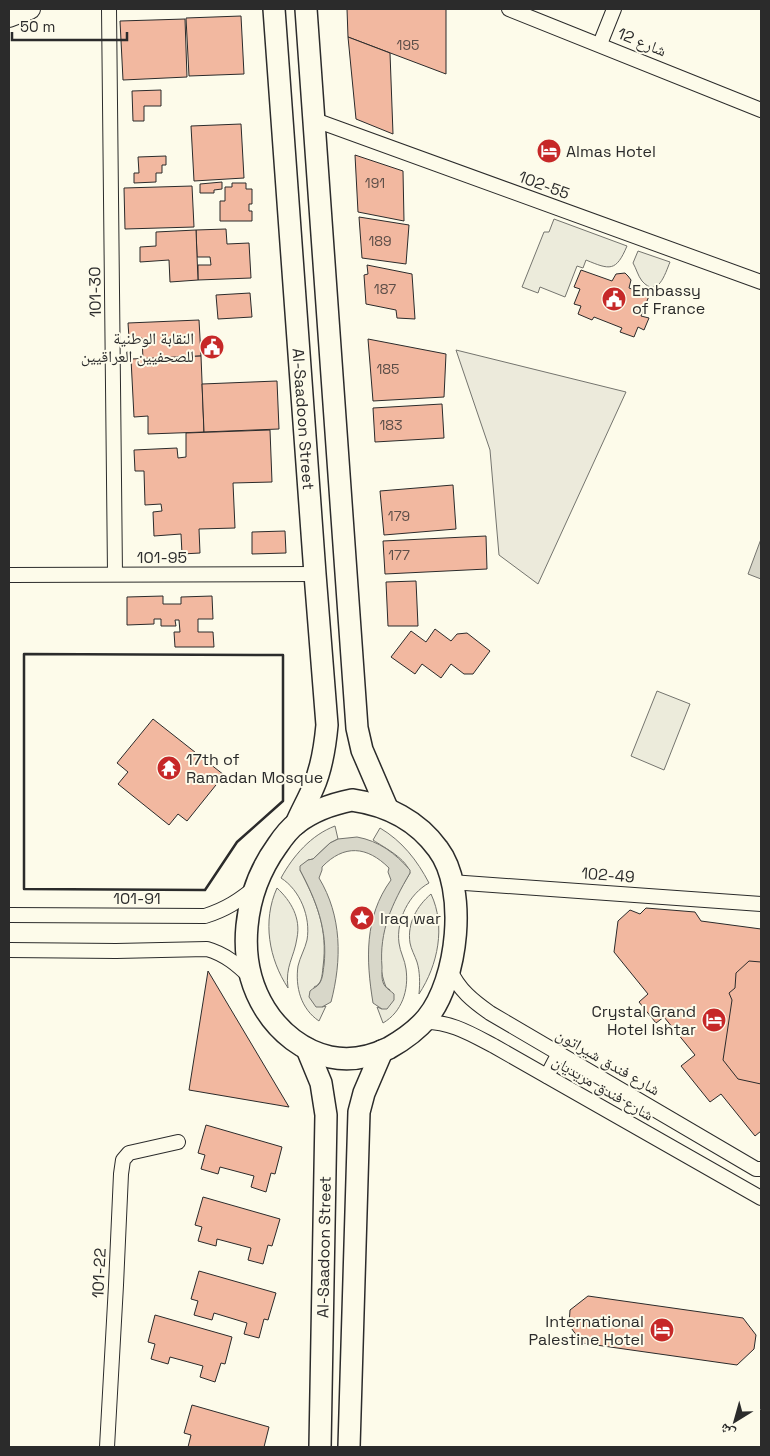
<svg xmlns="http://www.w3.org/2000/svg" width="770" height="1456" font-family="'Space Grotesk','Noto Naskh Arabic',sans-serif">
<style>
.green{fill:#ecebdb;stroke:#74746e}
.parking{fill:#eceadb;stroke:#74746e}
.water{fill:#d8d7c9;stroke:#74746e}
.building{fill:#f2b8a0;stroke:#2b2b2b}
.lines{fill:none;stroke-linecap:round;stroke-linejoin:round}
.street-casing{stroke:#2b2b2b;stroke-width:16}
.secondary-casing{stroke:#2b2b2b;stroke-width:22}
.primary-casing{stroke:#2b2b2b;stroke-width:24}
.street{stroke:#fdfbea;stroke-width:14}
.secondary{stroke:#fdfbea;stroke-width:20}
.primary{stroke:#fdfbea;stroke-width:21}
.wall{stroke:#2b2b2b;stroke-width:2.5}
.labels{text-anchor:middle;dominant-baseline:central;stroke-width:4;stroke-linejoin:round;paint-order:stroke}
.number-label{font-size:14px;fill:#5d4e48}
.street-label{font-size:16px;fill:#2b2b2b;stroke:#fdfbea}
.poi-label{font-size:16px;fill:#2b2b2b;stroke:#fdfbea;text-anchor:start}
</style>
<rect width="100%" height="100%" fill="#fdfbea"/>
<g class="green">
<path d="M554,219L627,246C616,272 610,270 586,260L583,268L577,266L565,297L540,287L538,293L522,287L544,232H549Z"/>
<path d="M638,251L670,262C665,274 658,299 642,281C638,276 636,268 633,263Z"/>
<path d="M657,691L690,704L664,770L631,756Z"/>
<path d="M335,826L338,839L330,843L313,859L308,860L300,870C317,903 328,929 323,967C322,976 322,984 314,987L322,1007L326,1006L319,1021C301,1009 295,987 298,966C300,957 305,949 307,940C311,917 300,890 281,878C293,856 311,835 335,826Z"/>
<path d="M380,828C402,841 417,860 429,883C409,894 396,920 399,943C400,952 405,960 406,969C409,990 402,1012 383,1023L377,1007L382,1009L390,990L386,987C375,961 382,925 394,900C399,891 405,882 410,873C407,859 385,848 373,840Z"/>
<path d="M277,888C291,901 301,918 297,938C294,958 285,966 288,988C269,959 262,921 277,888Z"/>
<path d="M431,894C446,926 438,965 419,994C420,983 420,972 417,962C415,956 411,949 410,943C407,923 417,906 431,894Z"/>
</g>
<path class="parking" d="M456,350L626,392L538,584L499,555L490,450Z"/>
<g class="water">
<path d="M761,539V579L748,574Z"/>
<path d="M357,837C379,841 395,853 410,870V873C392,904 379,931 382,967C382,973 381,981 385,986C387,989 391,991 394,994V1000L387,1009H382L373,1003C366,960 364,917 391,880L388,872L389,868C367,846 344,844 322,867V870L319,878C342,916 342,960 331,1002L322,1007H316L309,997L310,991C313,988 317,987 319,984C323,979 323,971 324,965C328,930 316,900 300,870V866L308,860L313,859L330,843L338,839Z"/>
</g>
<g class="building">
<path d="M347,9H446V74L348,37Z"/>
<path d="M241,16L244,74L189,76L186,18Z"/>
<path d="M185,19L187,77L123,80L120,21Z"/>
<path d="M348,37L390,53L393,134L356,119Z"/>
<path d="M161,90V106H144V121H133L132,91Z"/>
<path d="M241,124L244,178L194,181L191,126Z"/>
<path d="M355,155L403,171L404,221L358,212Z"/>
<path d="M166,156V165H162V173H156V182L134,183V173H139L138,157Z"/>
<path d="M222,182V189L214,190V193H200V184Z"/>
<path d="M232,183H246V189H252V204H249V211H252V221H220V201H225V187H232Z"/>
<path d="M192,186L194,227L125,229L124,188Z"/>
<path d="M359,217L409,225L406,264L362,258Z"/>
<path d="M226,229L227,244L249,243L251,278L198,280V265H211L210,257H197L196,230Z"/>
<path d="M196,230L198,280L170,282L169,260L140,262V247L156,246V232Z"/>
<path d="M367,265L412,274L415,319L397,318L396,310L366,304L364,275L368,274Z"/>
<path d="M581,270L612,281L616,274L625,273L628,276L631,280L629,288L649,296L641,316L649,318L644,330L638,327L634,337L620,332L622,328L594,317L592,320L578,314L581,306L574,304L580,289L574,287Z"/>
<path d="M250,293L252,317L218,319L216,295Z"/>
<path d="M199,320L201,356L143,359L142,338H129L128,323Z"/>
<path d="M368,339L446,354L444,397L373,401Z"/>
<path d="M201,356L204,432L148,434V416L134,417L131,359Z"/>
<path d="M277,381L279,429L204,432L202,384Z"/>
<path d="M442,404L444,438L375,442L373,408Z"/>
<path d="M270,430L272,482L233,483L235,528L199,529L200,553L182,554L181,534L154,536L153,512L162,511L161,504L145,505L144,471H135L134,450L177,448L178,458L186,457V433Z"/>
<path d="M453,485L456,529L384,535L380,491Z"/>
<path d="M285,531L286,553L252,554V532Z"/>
<path d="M486,536L487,569L385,574L383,541Z"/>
<path d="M416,581L418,626H388L386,582Z"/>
<path d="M163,596V604H181V597L212,596L213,619H198V632H213L214,647H175L174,632H180L179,620H175L176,626H161V619H154V624L127,625V597Z"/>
<path d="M435,629L451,641L457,634L467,633L490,651L473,674H464L451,664L441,678L422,664L415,674L391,657L411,631L426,642Z"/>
<path d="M153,719L224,775L187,821L178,814L169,825L118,784L128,772L117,763Z"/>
<path d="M646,908L695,912L701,921L761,929V1131L755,1136L721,1094L710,1102L681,1066L695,1055L664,1017L656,1023L639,1002L648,994L614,952L618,921L630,910L640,914Z"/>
<path d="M749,961L761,962V1084L738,1079L723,1060L732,1000L729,993L735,988L736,973Z"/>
<path d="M208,971L289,1107L189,1090Z"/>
<path d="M206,1125L282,1147L275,1174L271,1173L266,1192L251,1187L254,1176L220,1167L218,1174L201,1169L205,1155L198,1153Z"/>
<path d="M203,1197L280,1219L272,1246L268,1245L263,1264L248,1260L251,1248L217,1239L216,1246L198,1241L202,1227L195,1225Z"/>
<path d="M199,1271L276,1293L268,1320L264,1319L259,1338L244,1334L247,1323L214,1313L212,1320L194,1315L198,1301L191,1299Z"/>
<path d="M588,1296L743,1318L756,1335L754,1349L737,1365L582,1343L569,1325L570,1310Z"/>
<path d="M155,1315L232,1337L225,1364L221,1363L215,1382L200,1377L203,1366L170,1357L168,1364L151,1359L155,1344L148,1342Z"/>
<path d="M192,1405L269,1427L264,1447H188L191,1435L184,1433Z"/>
</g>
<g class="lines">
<defs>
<g id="street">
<path d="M109,9L115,574"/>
<path d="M509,9L761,110"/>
<path d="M600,44L614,9"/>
<path d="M315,120L761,282"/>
<path d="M9,575L315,574"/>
<path d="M451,882L761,904"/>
<path d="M9,915L205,916C227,909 238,901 256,887"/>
<path d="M9,950L116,951L207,949C225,954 238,965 251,978"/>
<path d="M450,970C459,990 473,1001 490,1013L756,1169H761"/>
<path d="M423,1022C450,1021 471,1034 494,1046L761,1198"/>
<path d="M547,1076L559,1053"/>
<path d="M107,1447L116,1285L121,1174L123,1160L129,1153L178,1142"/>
</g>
<path id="secondary" d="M9,17L30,9"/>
<g id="primary">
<path id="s1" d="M274,9L315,574L327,725C325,747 322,768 313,788C308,800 301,812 296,824"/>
<path d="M306,9L357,728L362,750L387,808"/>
<path d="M352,800C387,805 418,821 438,849C468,889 458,980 427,1018C417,1030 403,1040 389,1048C371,1057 350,1061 330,1057C303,1051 280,1033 265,1009C234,959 244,892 277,846C283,837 289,829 297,823C314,810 332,804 352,800Z"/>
<path d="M307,1049L321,1083L326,1115L320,1447"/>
<path d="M349,1447L359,1112L364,1093L382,1051"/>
</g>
</defs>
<use href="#street" class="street-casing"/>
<use href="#secondary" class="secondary-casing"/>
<use href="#primary" class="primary-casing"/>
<use href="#street" class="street"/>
<use href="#secondary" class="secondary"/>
<use href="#primary" class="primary"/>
<path class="wall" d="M24,654L283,655V801L237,842L205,890L24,889Z"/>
</g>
<defs>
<symbol id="hotel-disc" viewBox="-11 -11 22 22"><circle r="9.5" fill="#c62828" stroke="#fdfbea"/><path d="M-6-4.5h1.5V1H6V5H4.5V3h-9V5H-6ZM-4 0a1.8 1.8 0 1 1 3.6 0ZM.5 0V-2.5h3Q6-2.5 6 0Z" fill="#fff"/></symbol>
<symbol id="civic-disc" viewBox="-11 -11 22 22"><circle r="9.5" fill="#c62828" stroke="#fdfbea"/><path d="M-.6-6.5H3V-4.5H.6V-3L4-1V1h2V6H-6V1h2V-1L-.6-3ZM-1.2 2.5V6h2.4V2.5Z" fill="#fff"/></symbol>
<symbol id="temple-disc" viewBox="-11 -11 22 22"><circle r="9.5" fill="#c62828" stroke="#fdfbea"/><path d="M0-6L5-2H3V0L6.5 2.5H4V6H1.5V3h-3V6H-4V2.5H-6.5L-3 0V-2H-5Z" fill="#fff"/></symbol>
<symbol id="sight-disc" viewBox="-11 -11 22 22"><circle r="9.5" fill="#c62828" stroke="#fdfbea"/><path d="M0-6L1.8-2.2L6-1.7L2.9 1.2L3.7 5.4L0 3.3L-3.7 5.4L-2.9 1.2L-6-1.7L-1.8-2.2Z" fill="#fff"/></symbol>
</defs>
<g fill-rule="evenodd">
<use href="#hotel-disc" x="535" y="137" width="28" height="28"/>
<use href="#civic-disc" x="600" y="285" width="28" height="28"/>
<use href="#civic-disc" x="198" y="333" width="28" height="28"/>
<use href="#temple-disc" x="155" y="754" width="28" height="28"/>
<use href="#sight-disc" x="348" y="904" width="28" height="28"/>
<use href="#hotel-disc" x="700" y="1006" width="28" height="28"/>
<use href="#hotel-disc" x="648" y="1316" width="28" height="28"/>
</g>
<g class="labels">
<g class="number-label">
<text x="408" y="45">195</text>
<text x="375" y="183">191</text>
<text x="380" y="241">189</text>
<text x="385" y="289">187</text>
<text x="388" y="369">185</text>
<text x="391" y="425">183</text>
<text x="399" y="516">179</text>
<text x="399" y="555">177</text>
</g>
<g class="street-label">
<text transform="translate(642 42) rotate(22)">شارع 12</text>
<text transform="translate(544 185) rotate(20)">102-55</text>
<text transform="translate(95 292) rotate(-91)">101-30</text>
<text stroke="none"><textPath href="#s1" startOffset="411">Al-Saadoon Street</textPath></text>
<text x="162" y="557">101-95</text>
<text transform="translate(608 875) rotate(4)">102-49</text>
<text x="137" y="898">101-91</text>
<text transform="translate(608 1062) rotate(30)">شارع فندق شيراتون</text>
<text transform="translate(603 1088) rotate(30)">شارع فندق مريديان</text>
<text transform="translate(324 1247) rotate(-89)">Al-Saadoon Street</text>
<text transform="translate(99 1273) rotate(-87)">101-22</text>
</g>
<g class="poi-label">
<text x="566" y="151">Almas Hotel</text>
<text x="632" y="290">Embassy<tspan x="632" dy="18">of France</tspan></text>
<text x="194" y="338" text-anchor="end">النقابة الوطنية<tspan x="194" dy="18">للصحفيين العراقيين</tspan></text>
<text x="186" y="759">17th of<tspan x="186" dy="18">Ramadan Mosque</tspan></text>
<text x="380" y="918">Iraq war</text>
<text x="696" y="1011" text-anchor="end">Crystal Grand<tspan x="696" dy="18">Hotel Ishtar</tspan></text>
<text x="644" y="1321" text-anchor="end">International<tspan x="644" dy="18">Palestine Hotel</tspan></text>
</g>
</g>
<rect width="770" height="1456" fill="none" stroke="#2b2b2b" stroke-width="20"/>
<g transform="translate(735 1421) rotate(217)" stroke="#fdfbea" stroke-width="4" paint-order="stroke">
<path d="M0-4L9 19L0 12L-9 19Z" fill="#2b2b2b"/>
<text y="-8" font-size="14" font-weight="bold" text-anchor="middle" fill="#2b2b2b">ش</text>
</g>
<path d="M12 32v8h115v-8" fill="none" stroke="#2b2b2b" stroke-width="2.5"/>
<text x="20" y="32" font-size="15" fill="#2b2b2b" stroke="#fdfbea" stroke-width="4" paint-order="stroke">50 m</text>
</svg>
